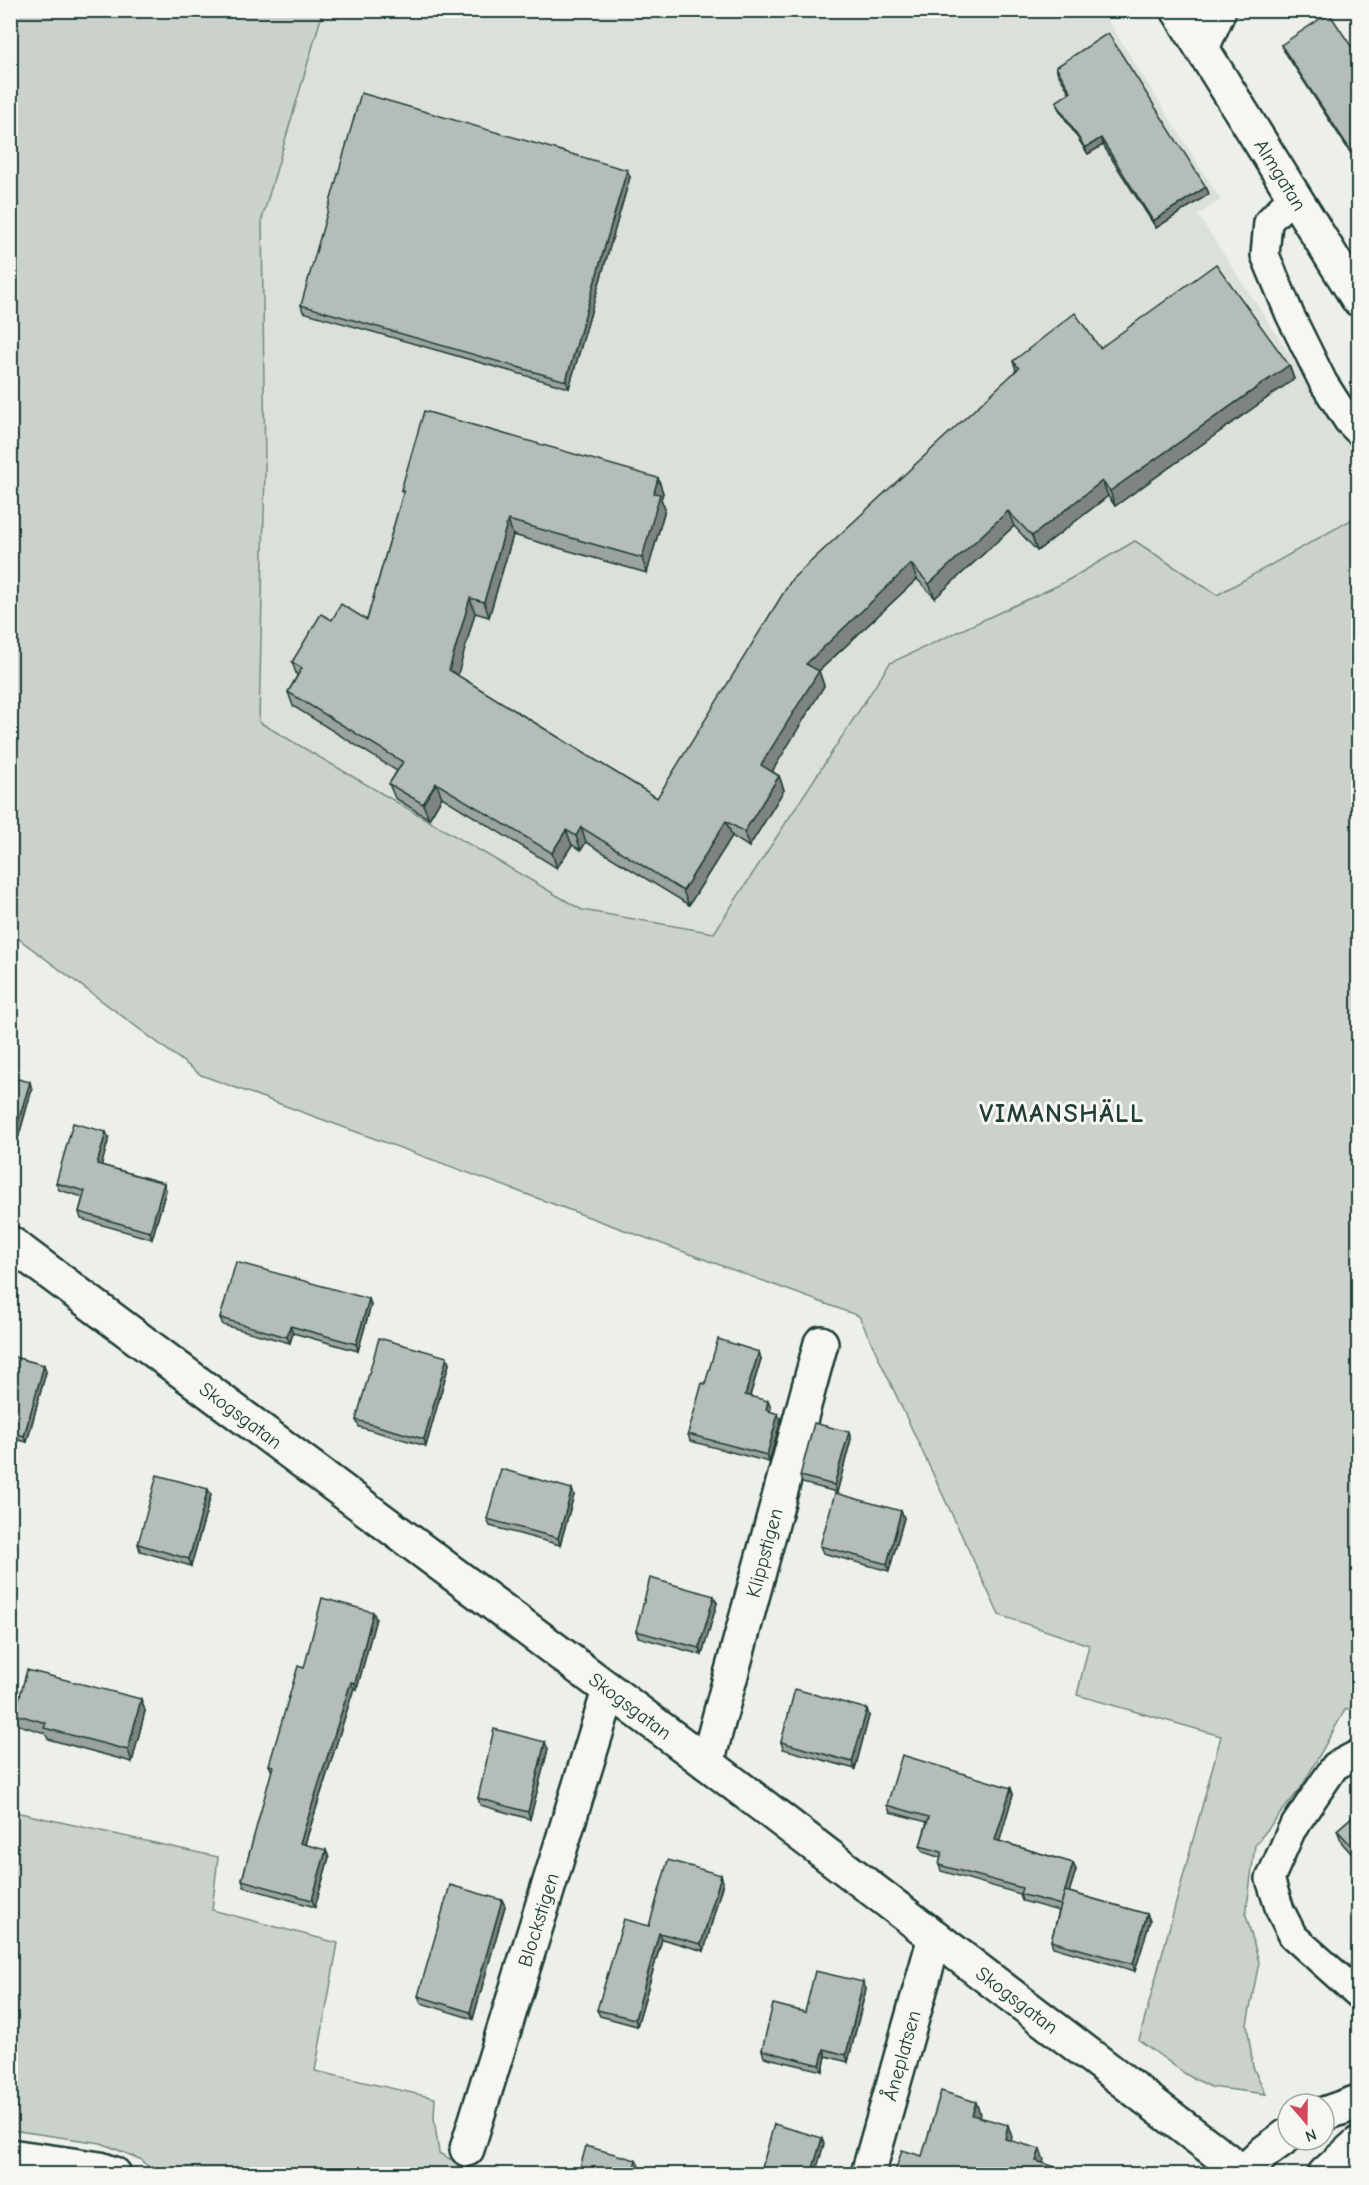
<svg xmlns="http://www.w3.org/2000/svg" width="1369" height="2185" font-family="'Comic Neue',sans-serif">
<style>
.built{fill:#dce0db}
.green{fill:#cbd2cc;stroke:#758880;stroke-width:1.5}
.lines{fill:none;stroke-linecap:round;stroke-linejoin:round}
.lane-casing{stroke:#1f3d34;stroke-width:32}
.street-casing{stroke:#1f3d34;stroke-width:38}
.secondary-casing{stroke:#1f3d34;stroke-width:38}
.lane{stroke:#f6f6f2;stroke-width:27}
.street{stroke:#f6f6f2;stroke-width:33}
.secondary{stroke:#f6f6f2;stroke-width:33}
.wall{fill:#9ba39e;stroke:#1f3d34;stroke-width:1.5}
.shaded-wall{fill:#7e8481;stroke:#1f3d34;stroke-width:1.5}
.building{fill:#b4bdb8;stroke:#1f3d34;stroke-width:1.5}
.labels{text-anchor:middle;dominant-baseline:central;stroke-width:6;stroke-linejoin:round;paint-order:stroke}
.street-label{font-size:20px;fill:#1f3d34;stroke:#f6f6f2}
.district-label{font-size:26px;font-weight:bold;letter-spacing:1.5px;fill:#1f3d34;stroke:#f6f6f2}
</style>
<rect width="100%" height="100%" fill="#edefea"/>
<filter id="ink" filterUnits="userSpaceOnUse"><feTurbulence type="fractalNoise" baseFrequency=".0167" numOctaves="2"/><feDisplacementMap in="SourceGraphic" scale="12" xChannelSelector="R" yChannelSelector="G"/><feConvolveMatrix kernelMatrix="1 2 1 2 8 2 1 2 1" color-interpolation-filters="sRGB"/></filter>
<g filter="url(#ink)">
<path class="built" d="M323,11H1102L1221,200L1198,215L1358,458V516L1217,595L1135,541L1063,583L890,663L714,934L582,910L259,722L265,471L262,219Z"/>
<g class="green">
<path d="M10,11H323L262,219L265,471L259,722L582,910L714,933L890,663L1063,583L1135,541L1217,595L1358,516V1706L1345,1710L1301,1788L1255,1845L1246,1915L1259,1962L1247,2024L1253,2067L1266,2094L1211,2087L1187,2075L1139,2040L1221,1736L1077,1695L1089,1645L999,1615L859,1316L201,1075L11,933Z"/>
<path d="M11,1811L218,1857L212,1910L338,1943L315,2071L435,2098L434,2118L439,2153L478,2174H155L142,2160L101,2143L11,2130Z"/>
</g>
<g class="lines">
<defs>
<g id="lane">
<path d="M1294,195L1268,222L1265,255L1290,315L1323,382L1348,421L1358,431"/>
<path d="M1358,1754L1335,1766L1291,1831L1270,1879L1280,1910L1293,1936L1358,1994"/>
</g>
<g id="street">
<path id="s1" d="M1178,10L1358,299"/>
<path d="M1202,48L1219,10"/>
<path id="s2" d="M707,1763L821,1343"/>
<path id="s3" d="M467,2149L609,1691"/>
<path d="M10,2156L100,2169L114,2174"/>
<path id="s4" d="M868,2174L935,1937"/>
</g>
<g id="secondary">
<path id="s5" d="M10,1243L707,1763L1245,2174"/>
<path d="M1324,2114L1358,2102"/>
<path d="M1242,2174L1266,2151L1288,2135"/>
<path d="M1325,2174L1358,2144"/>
</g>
</defs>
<use href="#lane" class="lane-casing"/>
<use href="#street" class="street-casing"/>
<use href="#secondary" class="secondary-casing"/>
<use href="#lane" class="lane"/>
<use href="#street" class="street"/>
<use href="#secondary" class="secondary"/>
</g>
<g class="wall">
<path d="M1281,45L1359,58V166L1284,51Z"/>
<path d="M1056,67L1206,187L1209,194L1156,228L1103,145L1088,154L1058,108L1056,102L1070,93L1058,74Z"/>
<path d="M627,170L630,177L569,388L303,312L301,305Z"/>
<path d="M1100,348L1289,365L1294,379L1115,506L1108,496L1037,551L1014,526L935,598L917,579L819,671L824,686L772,771L779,776L784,790L749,847L732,836L689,905L586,842L581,850L572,845L557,868L442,797L429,819L395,798L389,784L397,771L293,706L288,692L297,676L292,662L332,620H367L403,494L401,490L658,478L663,493L661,499L665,509L647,573L513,535L489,617L475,613L457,675L657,798L1016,370L1013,361Z"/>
<path d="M10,1077L32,1089L17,1142L10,1140Z"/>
<path d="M109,1138L101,1165L164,1183L166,1190L152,1239L81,1219L79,1212L83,1197L59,1190L56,1183Z"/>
<path d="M369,1299L371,1305L358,1351L293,1333L290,1343L223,1325L220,1318Z"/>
<path d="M759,1352L761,1359L750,1396L771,1408L770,1411L781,1420L769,1462L690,1441L688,1434L705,1384Z"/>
<path d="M10,1356L44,1365L46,1372L27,1442L10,1438Z"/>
<path d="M447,1357L449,1364L426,1446L359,1427L356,1420Z"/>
<path d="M851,1439L837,1492L802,1483L800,1476Z"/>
<path d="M211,1495L191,1566L140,1551L138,1544Z"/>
<path d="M574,1495L560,1545L490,1526L487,1519Z"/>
<path d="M901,1511L904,1518L889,1571L823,1553L820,1546Z"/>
<path d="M717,1603L702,1655L638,1637L636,1631Z"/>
<path d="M376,1618L357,1689L354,1688L305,1844L329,1857L315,1907L244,1887L242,1880L272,1772L269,1765Z"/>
<path d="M141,1699L145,1711L132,1762L48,1739L45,1733L19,1725L15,1714Z"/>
<path d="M867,1709L869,1716L855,1769L783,1749L781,1742Z"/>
<path d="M548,1749L530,1819L480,1805L478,1798Z"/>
<path d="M1013,1794L999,1841L1073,1863L1076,1870L1069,1892L1147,1914L1150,1921L1135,1971L1053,1947L1051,1941L1059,1911L1022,1901L1020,1894L941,1871L939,1865L941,1858L923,1852L920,1846L927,1822L890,1812L887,1805Z"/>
<path d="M1359,1811V1862L1342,1843L1337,1830Z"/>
<path d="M721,1875L723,1882L704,1951L662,1939L637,2026L600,2016L597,2010L649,1926Z"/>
<path d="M502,1900L505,1906L473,2019L421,2003L418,1996Z"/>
<path d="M866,1989L848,2062L826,2056L823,2071L764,2057L762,2050L805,2012Z"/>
</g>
<g class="shaded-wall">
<path d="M1101,138L1103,145L1088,154L1085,148Z"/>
<path d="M627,170L630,177L569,388L566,381Z"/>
<path d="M1206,187L1209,194L1156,228L1153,221Z"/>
<path d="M1289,365L1294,379L1115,506L1110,491Z"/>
<path d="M658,478L663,493L661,499L665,509L647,573L642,558L654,493Z"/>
<path d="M1102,481L1108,496L1037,551L1032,536Z"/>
<path d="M1008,511L1014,526L935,598L929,584Z"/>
<path d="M508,520L513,535L489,617L484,602Z"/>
<path d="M911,564L917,579L819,671L824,686L767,780L761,765L806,664Z"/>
<path d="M470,598L475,613L455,685L449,670Z"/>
<path d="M779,776L784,790L749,847L744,832Z"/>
<path d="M436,783L442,797L429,819L423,804Z"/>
<path d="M726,821L732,836L689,905L683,891Z"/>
<path d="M581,827L586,842L581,850L576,836Z"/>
<path d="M566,830L572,845L557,868L552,853Z"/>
<path d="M30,1082L32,1089L17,1142L14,1135Z"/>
<path d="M106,1132L109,1138L100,1171L97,1164Z"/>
<path d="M164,1183L166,1190L152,1239L150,1232Z"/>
<path d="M369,1299L371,1305L358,1351L356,1344Z"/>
<path d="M290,1326L293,1333L290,1343L287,1337Z"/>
<path d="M759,1352L761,1359L748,1402L745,1395Z"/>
<path d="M447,1357L449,1364L426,1446L424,1439Z"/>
<path d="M44,1365L46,1372L27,1442L24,1436Z"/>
<path d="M768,1401L771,1408L768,1417L766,1410Z"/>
<path d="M778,1414L781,1420L769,1462L767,1455Z"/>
<path d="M849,1432L851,1439L837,1492L834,1485Z"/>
<path d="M208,1489L211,1495L191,1566L189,1559Z"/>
<path d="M572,1489L574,1495L560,1545L558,1538Z"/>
<path d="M901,1511L904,1518L889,1571L887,1564Z"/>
<path d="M714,1596L717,1603L702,1655L699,1648Z"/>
<path d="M373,1612L376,1618L357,1689L355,1683Z"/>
<path d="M351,1682L354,1688L303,1850L300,1843Z"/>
<path d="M141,1699L145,1711L132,1762L128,1750Z"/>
<path d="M867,1709L869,1716L855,1769L852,1762Z"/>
<path d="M545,1742L548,1749L530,1819L528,1812Z"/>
<path d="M1011,1788L1013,1794L998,1847L995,1840Z"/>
<path d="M326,1850L329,1857L315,1907L312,1900Z"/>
<path d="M1073,1863L1076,1870L1063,1912L1061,1905Z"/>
<path d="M721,1875L723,1882L704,1951L701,1944Z"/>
<path d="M502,1900L505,1906L473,2019L470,2012Z"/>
<path d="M1147,1914L1150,1921L1135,1971L1133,1964Z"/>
<path d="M659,1933L662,1939L637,2026L635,2019Z"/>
<path d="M863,1982L866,1989L848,2062L846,2055Z"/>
<path d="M824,2049L826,2056L823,2071L820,2065Z"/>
<path d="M976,2102L980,2113L977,2126L972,2115Z"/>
<path d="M1008,2125L1012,2137L1009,2150L1005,2139Z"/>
<path d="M822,2138L824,2144L815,2175H811Z"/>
<path d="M1040,2149L1044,2160L1040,2173L1036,2161Z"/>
<path d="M636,2160L639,2166L637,2175H632Z"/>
</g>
<g class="building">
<path d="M1329,13L1359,58V84L1358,85L1359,86V163L1281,45Z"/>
<path d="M1108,33L1206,187L1153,221L1101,138L1085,148L1056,102L1071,92L1056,67Z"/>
<path d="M361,93L627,170L566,381L301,305Z"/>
<path d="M1216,264L1289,365L1110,491L1102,481L1032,536L1008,511L929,584L911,564L806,664L819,671L761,765L779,776L744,832L726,821L683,891L581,827L576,836L566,830L552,853L436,783L423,804L389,784L403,762L288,692L302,668L292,662L321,614L332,620L341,604L367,620L404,490H401L424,411L658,478L654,493L660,494L642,558L508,520L484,602L470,598L449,670L657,798L792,579L1019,368L1013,361L1075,313L1100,348Z"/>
<path d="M10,1077L30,1082L14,1135L10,1134Z"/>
<path d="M73,1123L106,1132L97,1164L164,1183L150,1232L79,1212L85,1191L56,1183Z"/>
<path d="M236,1262L369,1299L356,1344L290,1326L287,1337L220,1318Z"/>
<path d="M379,1338L447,1357L424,1439L356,1420Z"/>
<path d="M718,1339L759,1352L745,1395L768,1401L766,1410L778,1414L767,1455L688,1434L702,1383L705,1384Z"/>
<path d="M10,1356L44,1365L24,1436L10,1432Z"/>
<path d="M814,1423L849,1432L834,1485L800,1476Z"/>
<path d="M501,1469L572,1489L558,1538L487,1519Z"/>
<path d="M157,1475L208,1489L189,1559L138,1544Z"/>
<path d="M835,1493L901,1511L887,1564L820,1546Z"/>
<path d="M650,1578L714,1596L699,1648L636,1631Z"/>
<path d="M322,1598L373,1612L355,1683L351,1682L300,1843L326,1850L312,1900L242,1880L273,1766L269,1765L298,1666L304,1668Z"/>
<path d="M27,1670L141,1699L128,1750L44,1728L46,1723L15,1714Z"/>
<path d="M795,1689L867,1709L852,1762L781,1742Z"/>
<path d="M494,1729L545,1742L528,1812L478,1798Z"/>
<path d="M902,1755L1011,1788L995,1840L1073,1863L1061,1905L1020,1894L1022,1888L939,1865L942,1852L920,1846L929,1817L887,1805Z"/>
<path d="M1359,1811V1854L1337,1830Z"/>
<path d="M668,1860L721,1875L701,1944L659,1933L635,2019L597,2010L624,1919L649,1926Z"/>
<path d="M450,1885L502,1900L470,2012L418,1996Z"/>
<path d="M1065,1891L1147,1914L1133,1964L1051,1941Z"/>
<path d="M815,1971L863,1982L846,2055L824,2049L820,2065L762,2050L773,2004L805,2012Z"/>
<path d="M941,2091L976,2102L972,2115L1008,2125L1005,2139L1040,2149L1036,2161L1072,2172L1071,2175H894L902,2150L922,2156Z"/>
<path d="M774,2124L822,2138L811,2175H760Z"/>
<path d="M586,2146L636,2160L632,2175H578Z"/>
</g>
</g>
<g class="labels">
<g class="street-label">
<text stroke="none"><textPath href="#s1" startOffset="194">Almgatan</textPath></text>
<text stroke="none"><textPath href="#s5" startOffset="288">Skogsgatan</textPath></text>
<text stroke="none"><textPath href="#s2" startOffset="218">Klippstigen</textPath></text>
<text stroke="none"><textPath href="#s5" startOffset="774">Skogsgatan</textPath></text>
<text stroke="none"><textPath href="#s3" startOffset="240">Blockstigen</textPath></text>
<text stroke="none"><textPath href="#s5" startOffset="1260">Skogsgatan</textPath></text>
<text stroke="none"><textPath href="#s4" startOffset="123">Åneplatsen</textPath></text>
</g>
<g class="district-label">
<text x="1062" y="1114">VIMANSHÄLL</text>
</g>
</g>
<rect width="1369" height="2185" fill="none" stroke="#f6f6f2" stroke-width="36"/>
<rect x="18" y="18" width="1333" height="2149" fill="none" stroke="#1f3d34" stroke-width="2" filter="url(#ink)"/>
<g transform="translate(1306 2122) rotate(160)"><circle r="28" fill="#f6f6f2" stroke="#a0aca6" stroke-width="1.5"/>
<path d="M0-4.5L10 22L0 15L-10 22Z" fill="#d1495b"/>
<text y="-9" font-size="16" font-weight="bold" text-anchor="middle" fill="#1f3d34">N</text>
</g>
</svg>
